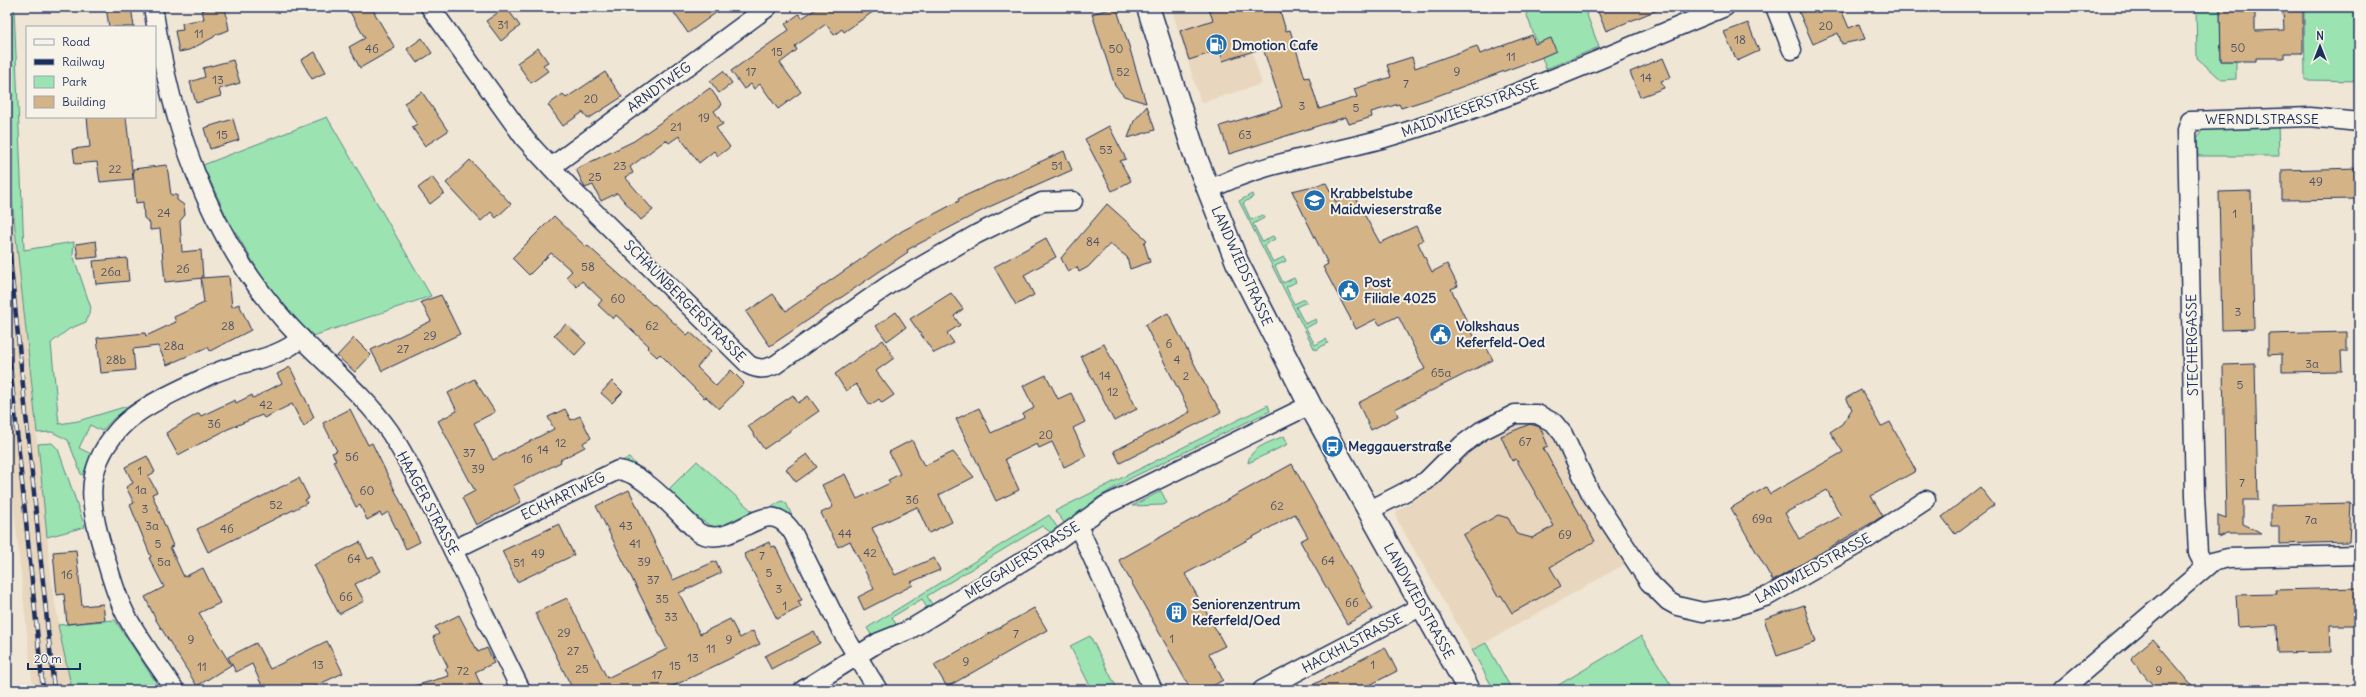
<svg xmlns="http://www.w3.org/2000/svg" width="2366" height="697" font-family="Delius,sans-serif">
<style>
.built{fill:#e8d7be}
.green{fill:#9be3b1;stroke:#5b8988}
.building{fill:#d4b487;stroke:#1b2f5e;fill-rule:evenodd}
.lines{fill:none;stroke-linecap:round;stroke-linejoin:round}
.minor-casing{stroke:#1b2f5e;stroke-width:21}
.major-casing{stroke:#1b2f5e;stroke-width:25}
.minor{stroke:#f7f3e8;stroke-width:18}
.major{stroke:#f7f3e8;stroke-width:22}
.rail-casing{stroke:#1b2f5e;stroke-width:4.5}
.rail{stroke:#f7f3e8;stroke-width:3;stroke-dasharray:9;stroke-linecap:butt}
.labels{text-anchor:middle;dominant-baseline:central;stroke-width:4;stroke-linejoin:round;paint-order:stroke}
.number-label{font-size:12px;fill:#495068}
.poi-label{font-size:14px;font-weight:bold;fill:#1b2f5e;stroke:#f7f3e8;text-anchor:start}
.street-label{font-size:14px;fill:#1b2f5e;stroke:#f7f3e8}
</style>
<rect width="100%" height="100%" fill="#f0e6d5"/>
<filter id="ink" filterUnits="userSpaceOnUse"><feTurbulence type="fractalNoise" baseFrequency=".025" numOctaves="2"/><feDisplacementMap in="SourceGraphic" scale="8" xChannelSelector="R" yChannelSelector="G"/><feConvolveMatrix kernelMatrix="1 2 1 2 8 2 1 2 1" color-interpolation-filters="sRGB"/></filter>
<g filter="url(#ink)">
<g class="built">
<path d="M1171,7H1238L1262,84L1201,103Z"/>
<path d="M7,154L53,593L72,690H33L7,443Z"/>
<path d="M1535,420L1550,428L1629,562L1472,650L1397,520L1396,512L1427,491L1445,475L1467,449L1489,432L1515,422Z"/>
</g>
<g class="green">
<path d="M7,7H14L24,250L74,242L73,255L91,308L86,322L69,329L51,343L59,424L78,421L134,404L113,419L102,431L90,425L79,448L91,454L83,475L81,474L68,440L52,432L37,433L7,154Z"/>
<path d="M1524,7H1584L1599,47L1546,69Z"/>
<path d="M2196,7H2220L2221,61H2236V79L2222,80L2197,58Z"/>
<path d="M2270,7H2359V81L2305,80L2304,10L2270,9Z"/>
<path d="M327,117L431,296L313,336L308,330L302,329L256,274L259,272L226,216L203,165Z"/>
<path d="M2278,124L2279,156H2198L2197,138L2205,126Z"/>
<path d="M1252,194L1253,197L1243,203L1251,220L1262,215L1264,218L1253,224L1262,241L1273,236L1275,239L1264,245L1273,262L1284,257L1286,261L1275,266L1283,283L1294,278L1296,282L1286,287L1294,304L1305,299L1307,302L1296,307L1305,324L1316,319L1317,322L1306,328L1315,345L1326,339L1328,343L1315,350L1239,201Z"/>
<path d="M1268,405L1270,411L1133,477L1097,498L1066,525L1055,511Z"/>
<path d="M1284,436L1288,444L1248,463C1250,447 1271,442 1284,436Z"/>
<path d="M52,443L58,449L85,527L47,537L38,444Z"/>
<path d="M629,458L641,469L629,464L609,466Z"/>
<path d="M697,461L752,511L719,527C703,528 681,500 669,489Z"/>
<path d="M1161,491L1167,503L1163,505L1132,506Z"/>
<path d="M782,501L786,503L795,522L761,512Z"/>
<path d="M1049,515L1059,530L1053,534L1042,526L927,596L934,608L929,612L922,599L892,617L898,628L872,636L867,628Z"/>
<path d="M115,620L161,690H72L58,625Z"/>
<path d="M1090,636L1118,690H1092L1070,646Z"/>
<path d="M1641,636L1674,690H1550Z"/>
<path d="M1486,643L1512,690H1494L1472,650Z"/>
</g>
<g class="building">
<path d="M106,7H131L134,27H109Z"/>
<path d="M214,7H225L229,30L215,35L214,37L189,50L179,52L175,31L183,30L182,23L204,19L202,10Z"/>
<path d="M347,7H371L395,48L360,68L349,47L365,38Z"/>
<path d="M506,7L520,26L501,41L486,21Z"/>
<path d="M670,7H724L688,33Z"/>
<path d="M819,7H880L844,32L842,29L834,35L826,24L795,46L797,50L780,63L801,92L778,109L760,84L754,89L751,84L744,89L731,71L789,30L785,24L799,14L802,18Z"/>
<path d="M1116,7L1129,46L1146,103L1124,96L1115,86L1092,14Z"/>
<path d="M1208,7H1279L1286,31L1290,30L1305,78L1309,77L1319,109L1357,97L1354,89L1391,77L1387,65L1412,57L1415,68L1477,46L1480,54L1532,35L1535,44L1551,38L1556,51L1540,58L1426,100L1401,108L1399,104L1371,112L1372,117L1349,124L1346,117L1229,154L1220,126L1282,107L1263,48L1223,61L1220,50L1189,60L1180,31L1213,20Z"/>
<path d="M1596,7H1662V8L1606,31Z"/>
<path d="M1821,7L1823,12L1840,7L1849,28L1859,24L1865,39L1842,44L1838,33L1813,44L1799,12Z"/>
<path d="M2220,7H2255V31L2284,30L2283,11H2303V53H2284V58H2256V61H2221Z"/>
<path d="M1748,23L1759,51L1737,61L1724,32Z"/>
<path d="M422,38L432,53L417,63L407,49Z"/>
<path d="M538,48L548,62L543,65L548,71L531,83L517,63Z"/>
<path d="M315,52L326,72L312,79L301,60Z"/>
<path d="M1663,58L1671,77L1661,81L1664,88L1640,97L1630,72Z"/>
<path d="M233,60L240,83L219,89L221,96L196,103L190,82L205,77L203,68Z"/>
<path d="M723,71L732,83L719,93L710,81Z"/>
<path d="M605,72L622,97L588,119L583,112L563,126L548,105L563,94L566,98Z"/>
<path d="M710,88L722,105L714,111L723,124L716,128L730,147L718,156L714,151L699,163L679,136L669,143L666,140L630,167L633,173L625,177L653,210L641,220L617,193L601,201L593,185L585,188L576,169L634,141Z"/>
<path d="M422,92L448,131L425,146L412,127L417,124L404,103Z"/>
<path d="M1147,106L1155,130L1128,138L1134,121Z"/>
<path d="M87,117H126L133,179L100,182L97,162L75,164L73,149L90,147Z"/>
<path d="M233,119L239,140L210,149L204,128Z"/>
<path d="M1109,126L1126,159L1120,161L1131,181L1112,191L1085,139Z"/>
<path d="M1064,151L1072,170L989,207L907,250L908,252L770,346L746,312L773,294L786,311L902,231L959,201L958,199Z"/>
<path d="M470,160L511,204L496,218L491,212L481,221L446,183Z"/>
<path d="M167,165L171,195H177V200L184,205L185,215L180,221L182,252L201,250L203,278L165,282L160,229L150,230V223L144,218L143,202L136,203L133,169Z"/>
<path d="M2359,168V199L2282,200V170Z"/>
<path d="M432,177L444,193L430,204L418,188Z"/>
<path d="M1326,183L1336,202L1353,194L1380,243L1416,226L1423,240L1418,243L1432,272L1447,264L1458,286L1451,289L1477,342L1482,339L1493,360L1395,409L1398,416L1371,430L1358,403L1425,369L1398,316L1380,325L1376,319L1356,329L1323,267L1328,264L1292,191Z"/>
<path d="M2251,191L2254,329L2222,330L2219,192Z"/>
<path d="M1107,204L1147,240L1144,243L1150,262L1130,269L1127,257L1110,244L1088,267L1079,272L1077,267L1068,272L1061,258Z"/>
<path d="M554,216L586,247L588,246L653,305L654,304L687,335L690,332L711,351L697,367L716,386L731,370L744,383L719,409L706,397L704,398L660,354L657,357L647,348L649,346L616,315L613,319L598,305L602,300L582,281L577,287L566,277L572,271L551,253L529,275L512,258Z"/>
<path d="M1046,238L1056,257L1024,275L1034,295L1016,305L994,267Z"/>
<path d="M96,241L98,257L78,259L76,244Z"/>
<path d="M127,258L129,281L96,284L93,261Z"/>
<path d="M229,276L232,307L239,304L251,330L210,351L208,347L167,365L158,346L133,349L135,370L101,373L97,338L145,333L146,336L176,322L174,317L204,303L201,278Z"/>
<path d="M951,293L963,309L954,316L960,325L947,333L954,343L934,353L910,319Z"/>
<path d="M441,295L460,334L382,371L371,350L431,321L421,302Z"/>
<path d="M896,312L906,327L887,341L876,326Z"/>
<path d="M1168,313L1213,400H1214L1221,412L1120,463L1114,451L1190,412L1145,325Z"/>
<path d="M566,324L586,343L575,355L554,335Z"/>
<path d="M2347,332V352H2341L2342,371L2282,372V354L2268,355V334Z"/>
<path d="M354,338L371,355L355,372L337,356Z"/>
<path d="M883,340L894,358L876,371L894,395L882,403L879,399L870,405L856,384L846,391L835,374Z"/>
<path d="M1104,344L1137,409L1114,421L1081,356Z"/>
<path d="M2255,364L2258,500H2243V524L2262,533H2227L2218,537V515L2226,518L2223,365Z"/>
<path d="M290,367L314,417L304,427L292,404L264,418L262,415L228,429L178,455L166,433L199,413L201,416L235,400L236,403L252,395L253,398L282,383L277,374Z"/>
<path d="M1046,375L1058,399L1071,393L1085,422L1073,428L1086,456L1064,467L1052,442L1039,448L1037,444L1005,459L1019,490L996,501L956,419L979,408L991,433L1024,418L1023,414L1034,408L1023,386Z"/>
<path d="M474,379L495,412L474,423L493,460L554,429L548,417L565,409L571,420L580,416L591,438L583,443L585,447L560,460L561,462L513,486L521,502L476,525L462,498L475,491L438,421L457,411L448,393Z"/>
<path d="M612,381L623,392L612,403L601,393Z"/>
<path d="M1861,390L1880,425L1882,426L1890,422L1916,471L1871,496L1883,516L1773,581L1731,508L1766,487L1770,494L1843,452L1830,432L1842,424L1852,409L1846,398ZM1827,490L1841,516L1799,539L1785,513Z"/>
<path d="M793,395L798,403L808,396L819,411L764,449L748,426Z"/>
<path d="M350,409L368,445L372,443L420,542L406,549L388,512L382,516L380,513L367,520L360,505L356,507L333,461L336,460L332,453L337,451L323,423Z"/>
<path d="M1530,424L1540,427L1548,446L1543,448L1595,541L1550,567L1561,586L1512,613L1501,595L1498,597L1463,535L1498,515L1508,518L1517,534L1532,538L1554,526L1516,459L1512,461L1501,436Z"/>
<path d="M912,440L924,466L953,452L974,477L939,495L952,522L929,533L917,507L872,528L895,575L934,558L940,570L911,582L913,585L864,610L858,597L874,589L850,541L838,547L821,513L833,507L822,485L845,474L857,499L890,483L888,480L900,474L889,452Z"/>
<path d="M807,454L817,467L796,482L786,469Z"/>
<path d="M147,456L155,472L148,476L157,492L152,494L173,546L170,547L184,577L203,568L220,603L199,613L231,665L197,686L156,620L145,597L164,587L149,558L151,557L130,505L134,503L126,487L133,483L125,467Z"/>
<path d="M1292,464L1373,609L1347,624L1300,541L1308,537L1295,514L1185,574L1225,646L1209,654L1223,680L1206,690H1191L1119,560Z"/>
<path d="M299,478L309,498L305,500L307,503L208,552L197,529Z"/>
<path d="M1980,487L1994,505L1955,534L1942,517Z"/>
<path d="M629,490L673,580L716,561L721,573L679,593L700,634L730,619L740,638L753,631L760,644L665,690H573L535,613L567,598L607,678L667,649L596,506Z"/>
<path d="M2351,503L2349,542L2279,544V526H2271V505Z"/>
<path d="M559,524L574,555L517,582L502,551Z"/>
<path d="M360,542L368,559L373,557L381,571L355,584L364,601L339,614L314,565Z"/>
<path d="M769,542L771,547L775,546L802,600L798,601L801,607L777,619L744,554Z"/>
<path d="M76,550L82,606L103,604L105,620L67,624L64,594L57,595L53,552Z"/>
<path d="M2359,588V625H2330L2331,652L2278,653L2277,625L2238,627L2236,595L2277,594L2276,590Z"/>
<path d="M1804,605L1816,642L1777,656L1764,619Z"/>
<path d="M1034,608L1047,630L947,687L934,665Z"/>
<path d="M459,615L478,652L487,648L494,663L475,672L483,690H415L414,686L449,676L445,669L448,667L433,637L439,634L435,627Z"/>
<path d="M814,631L820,643L771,669L765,656Z"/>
<path d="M2153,639L2166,654L2196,690H2157L2130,658Z"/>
<path d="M327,641L343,673L307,690H264L252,664L236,672L228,657L256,643L270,669Z"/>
<path d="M1385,647L1397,671L1360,690H1303Z"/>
</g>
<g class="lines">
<defs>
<g id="minor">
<path d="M153,7C171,122 205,231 284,320C318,359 360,389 390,432C407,458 420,485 434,512C464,571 491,631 521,690"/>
<path d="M430,7L525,139L573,191L749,365C759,370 766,369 775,365L890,284L977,234L1042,202L1073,201"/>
<path d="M1775,7L1792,50"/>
<path d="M551,167L768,7"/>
<path d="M1209,190C1266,160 1334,154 1395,135C1507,101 1616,52 1725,7"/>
<path d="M1368,511L1426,481L1462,445L1481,431L1515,414H1537L1554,423L1563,434L1591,494L1649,582L1668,601L1677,606L1703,612L1731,608L1768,596L1864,541L1926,500"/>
<path d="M1078,526L1153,690"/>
<path d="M453,550L618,470C644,472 679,515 699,533C738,551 765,490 793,533L841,630L878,690"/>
<path d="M2205,567L2198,553L2195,495L2187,130L2190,121L2310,117L2359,122"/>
<path d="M175,690C159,666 141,642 127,617C117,599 112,579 106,560C91,510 80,473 119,429C139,406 182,389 210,375C239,361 278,360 301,338"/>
<path d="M803,690L879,642L909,630L1056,541L1106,505L1310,405"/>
<path d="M1262,690L1422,606"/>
<path d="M2062,690L2212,562L2228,558L2359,555"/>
</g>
<path id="major" d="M1148,7L1196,158L1237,262L1310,405L1469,690"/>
</defs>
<use href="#minor" class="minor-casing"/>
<use href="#major" class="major-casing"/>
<use href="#minor" class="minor"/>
<use href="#major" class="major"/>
<defs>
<g id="rail">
<path d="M7,228L54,690"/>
<path d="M7,334L43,690"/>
</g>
</defs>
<use href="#rail" class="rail-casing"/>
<use href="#rail" class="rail"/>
</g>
</g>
<defs>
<symbol id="fuel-disc" viewBox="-11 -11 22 22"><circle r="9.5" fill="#1f6fb2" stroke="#f7f3e8"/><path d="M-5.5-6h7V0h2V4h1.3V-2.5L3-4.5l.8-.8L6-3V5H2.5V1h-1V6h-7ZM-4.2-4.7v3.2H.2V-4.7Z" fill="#fff"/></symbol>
<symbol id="school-disc" viewBox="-11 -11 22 22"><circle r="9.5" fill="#1f6fb2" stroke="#f7f3e8"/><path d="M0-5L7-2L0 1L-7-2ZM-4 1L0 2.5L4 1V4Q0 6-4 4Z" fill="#fff"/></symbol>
<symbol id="civic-disc" viewBox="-11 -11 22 22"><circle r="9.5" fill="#1f6fb2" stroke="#f7f3e8"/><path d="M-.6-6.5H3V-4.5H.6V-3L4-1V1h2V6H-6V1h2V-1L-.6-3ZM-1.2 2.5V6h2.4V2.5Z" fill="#fff"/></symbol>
<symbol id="bus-disc" viewBox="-11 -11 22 22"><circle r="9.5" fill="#1f6fb2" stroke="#f7f3e8"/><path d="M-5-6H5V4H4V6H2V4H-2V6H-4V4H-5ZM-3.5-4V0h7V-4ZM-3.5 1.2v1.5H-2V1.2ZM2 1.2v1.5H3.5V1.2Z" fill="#fff"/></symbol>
<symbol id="building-disc" viewBox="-11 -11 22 22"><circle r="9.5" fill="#1f6fb2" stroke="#f7f3e8"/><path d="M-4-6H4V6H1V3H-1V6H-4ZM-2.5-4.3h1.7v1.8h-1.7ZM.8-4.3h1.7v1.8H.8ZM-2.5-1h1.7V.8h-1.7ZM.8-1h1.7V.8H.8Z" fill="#fff"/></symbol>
</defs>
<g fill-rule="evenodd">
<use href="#fuel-disc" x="1204" y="32" width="25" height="25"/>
<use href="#school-disc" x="1302" y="188" width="25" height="25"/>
<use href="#civic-disc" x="1336" y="278" width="25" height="25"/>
<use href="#civic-disc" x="1428" y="322" width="25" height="25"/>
<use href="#bus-disc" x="1320" y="434" width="25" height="25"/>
<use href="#building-disc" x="1164" y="600" width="25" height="25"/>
</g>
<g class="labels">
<g class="number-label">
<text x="503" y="24">31</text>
<text x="1826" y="25">20</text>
<text x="199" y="33">11</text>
<text x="1740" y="39">18</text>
<text x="2238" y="47">50</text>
<text x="372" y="48">46</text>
<text x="1116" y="48">50</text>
<text x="777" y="51">15</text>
<text x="1511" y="56">11</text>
<text x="751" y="71">17</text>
<text x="1123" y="71">52</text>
<text x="1457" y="71">9</text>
<text x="1646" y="77">14</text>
<text x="218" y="79">13</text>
<text x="1406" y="83">7</text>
<text x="591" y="98">20</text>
<text x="1302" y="105">3</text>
<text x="1356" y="107">5</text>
<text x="704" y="117">19</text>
<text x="676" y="126">21</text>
<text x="222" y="134">15</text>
<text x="1245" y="134">63</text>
<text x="1106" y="149">53</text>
<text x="620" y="165">23</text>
<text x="1057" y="165">51</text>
<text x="115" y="168">22</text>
<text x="595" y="176">25</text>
<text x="2316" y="181">49</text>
<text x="164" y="212">24</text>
<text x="2235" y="213">1</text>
<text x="1093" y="241">84</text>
<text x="588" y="266">58</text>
<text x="183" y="268">26</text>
<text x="111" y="271">26a</text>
<text x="618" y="298">60</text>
<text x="2238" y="311">3</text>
<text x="228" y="325">28</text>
<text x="652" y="325">62</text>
<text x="430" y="335">29</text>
<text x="1169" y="343">6</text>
<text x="174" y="345">28a</text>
<text x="403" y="348">27</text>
<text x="116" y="359">28b</text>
<text x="1177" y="359">4</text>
<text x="2312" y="363">3a</text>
<text x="1441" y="372">65a</text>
<text x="1105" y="375">14</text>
<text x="1186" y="375">2</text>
<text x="2240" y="384">5</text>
<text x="1113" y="391">12</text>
<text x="266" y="404">42</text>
<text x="214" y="423">36</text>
<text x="1046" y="434">20</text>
<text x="1525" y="441">67</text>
<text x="561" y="442">12</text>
<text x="543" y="449">14</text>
<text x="469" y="452">37</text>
<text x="352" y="456">56</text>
<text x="527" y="458">16</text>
<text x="478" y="468">39</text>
<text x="140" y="470">1</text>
<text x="2242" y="482">7</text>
<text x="141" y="489">1a</text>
<text x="367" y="490">60</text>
<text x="912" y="499">36</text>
<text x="276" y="504">52</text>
<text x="1277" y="505">62</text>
<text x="145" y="508">3</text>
<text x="1762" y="518">69a</text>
<text x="2311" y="519">7a</text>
<text x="152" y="525">3a</text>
<text x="626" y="525">43</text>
<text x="227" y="528">46</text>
<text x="845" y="533">44</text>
<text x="1565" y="534">69</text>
<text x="158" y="543">5</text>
<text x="635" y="543">41</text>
<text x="870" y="552">42</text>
<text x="538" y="553">49</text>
<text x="762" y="555">7</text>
<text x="354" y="558">64</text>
<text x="1328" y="560">64</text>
<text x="164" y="561">5a</text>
<text x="644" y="561">39</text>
<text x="519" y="562">51</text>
<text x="769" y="572">5</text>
<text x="67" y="574">16</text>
<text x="653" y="579">37</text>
<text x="779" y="588">3</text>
<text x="346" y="596">66</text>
<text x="662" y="598">35</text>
<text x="1352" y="602">66</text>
<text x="785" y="605">1</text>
<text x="671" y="616">33</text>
<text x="564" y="632">29</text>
<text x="1016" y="633">7</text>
<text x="1172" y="638">1</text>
<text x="191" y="639">9</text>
<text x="729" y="639">9</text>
<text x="711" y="648">11</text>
<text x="573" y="650">27</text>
<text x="693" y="657">13</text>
<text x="966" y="661">9</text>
<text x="318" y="664">13</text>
<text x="1373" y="664">1</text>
<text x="675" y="665">15</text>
<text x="202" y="666">11</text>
<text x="582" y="668">25</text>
<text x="463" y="670">72</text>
<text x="2159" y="670">9</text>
<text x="657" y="674">17</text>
</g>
<g class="poi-label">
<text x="1232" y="45">Dmotion Cafe</text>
<text x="1330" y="193">Krabbelstube<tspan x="1330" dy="16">Maidwieserstraße</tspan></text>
<text x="1364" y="282">Post<tspan x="1364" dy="16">Filiale 4025</tspan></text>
<text x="1456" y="326">Volkshaus<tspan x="1456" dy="16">Keferfeld-Oed</tspan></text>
<text x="1348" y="446">Meggauerstraße</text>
<text x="1192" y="604">Seniorenzentrum<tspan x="1192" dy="16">Keferfeld/Oed</tspan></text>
</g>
<g class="street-label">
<text transform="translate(659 87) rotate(-36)">ARNDTWEG</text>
<text transform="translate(1470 108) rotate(-20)">MAIDWIESERSTRASSE</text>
<text x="2262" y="119">WERNDLSTRASSE</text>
<text transform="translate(1242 266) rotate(66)">LANDWIEDSTRASSE</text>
<text transform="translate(685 301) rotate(45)">SCHAUNBERGERSTRASSE</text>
<text transform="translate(2192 345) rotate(-91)">STECHERGASSE</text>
<text transform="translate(563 496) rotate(-26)">ECKHARTWEG</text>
<text transform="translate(428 503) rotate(62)">HAAGER STRASSE</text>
<text transform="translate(1022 560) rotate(-32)">MEGGAUERSTRASSE</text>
<text transform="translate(1813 568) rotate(-29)">LANDWIEDSTRASSE</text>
<text transform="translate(1419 601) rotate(61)">LANDWIEDSTRASSE</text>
<text transform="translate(1352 643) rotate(-28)">HACKHLSTRASSE</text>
</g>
</g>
<rect width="2366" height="697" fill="none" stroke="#f7f3e8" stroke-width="24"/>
<rect x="12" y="12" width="2342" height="673" fill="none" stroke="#1b2f5e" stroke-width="1.5" filter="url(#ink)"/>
<rect x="26" y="26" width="130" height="92" fill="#f7f3e8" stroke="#9fa5b1"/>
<rect x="34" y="39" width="20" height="6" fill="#f7f3e8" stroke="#9fa5b1"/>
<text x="62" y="46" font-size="12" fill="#1b2f5e">Road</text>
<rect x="34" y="59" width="20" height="6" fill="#1b2f5e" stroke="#9fa5b1"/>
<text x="62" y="66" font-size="12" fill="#1b2f5e">Railway</text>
<rect x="34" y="76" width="20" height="12" fill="#9be3b1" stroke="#9fa5b1"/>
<text x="62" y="86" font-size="12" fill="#1b2f5e">Park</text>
<rect x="34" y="96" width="20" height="12" fill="#d4b487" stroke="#9fa5b1"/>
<text x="62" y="106" font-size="12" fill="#1b2f5e">Building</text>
<g transform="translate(2320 46)" stroke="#f7f3e8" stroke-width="3" paint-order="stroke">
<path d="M0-3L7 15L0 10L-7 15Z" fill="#1b2f5e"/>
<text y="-6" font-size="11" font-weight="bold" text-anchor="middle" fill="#1b2f5e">N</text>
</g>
<path d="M28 663v6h52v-6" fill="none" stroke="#1b2f5e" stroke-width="2"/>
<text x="34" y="663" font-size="12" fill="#1b2f5e" stroke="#f7f3e8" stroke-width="3" paint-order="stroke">20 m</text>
</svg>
